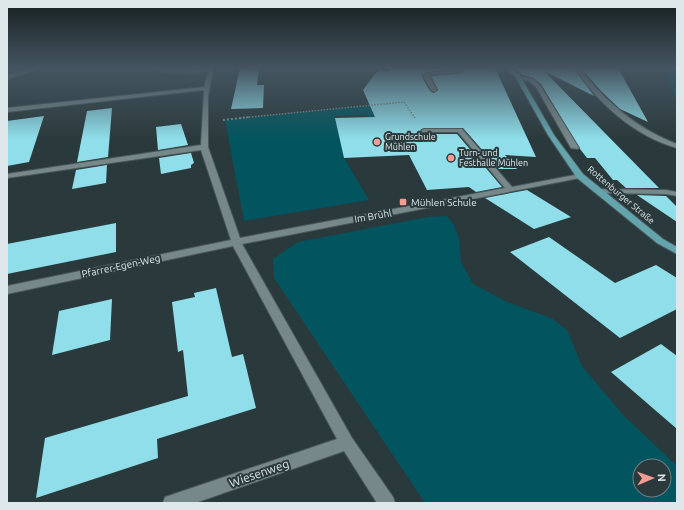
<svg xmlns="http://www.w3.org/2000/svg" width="684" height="510" font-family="Ubuntu,sans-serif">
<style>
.green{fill:#02555e;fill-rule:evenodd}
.building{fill:#8fdee9}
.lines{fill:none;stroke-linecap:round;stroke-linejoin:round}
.minor-casing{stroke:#4b585a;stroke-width:2}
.major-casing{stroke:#4b585a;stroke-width:2}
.path-far1{stroke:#808c8e;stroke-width:1.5;stroke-dasharray:1.5 1.5;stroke-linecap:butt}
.path{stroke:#808c8e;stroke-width:2;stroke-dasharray:2 2;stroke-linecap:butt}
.minor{fill:#76888a;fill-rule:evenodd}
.major{fill:#63a4ad;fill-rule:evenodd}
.poi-dot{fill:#f59c92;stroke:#2a3a3c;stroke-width:1.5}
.labels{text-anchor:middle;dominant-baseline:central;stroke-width:4;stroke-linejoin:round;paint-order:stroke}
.far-poi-label{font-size:9px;fill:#dee7e9;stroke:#2a3a3c;text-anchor:start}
.far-street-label{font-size:9px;fill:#dee7e9;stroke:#2a3a3c}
.poi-label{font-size:10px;fill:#dee7e9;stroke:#2a3a3c;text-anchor:start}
.street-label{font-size:10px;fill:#dee7e9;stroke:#2a3a3c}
.near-street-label{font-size:12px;fill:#dee7e9;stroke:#2a3a3c}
</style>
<rect width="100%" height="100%" fill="#2a3a3c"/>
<g class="green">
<path d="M662,68H677V102Z"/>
<path d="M401,104L374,135L368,115L335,116L344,158L369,200L244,221L225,120L350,107Z"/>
<path d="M447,216L454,225L459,239L461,262L473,284L507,302L553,319L567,330L582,366L624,416L677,466V503H425L274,278L273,259L298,242L428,217ZM640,466H664V490H640Z"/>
</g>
<g class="building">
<path d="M240,68H259L257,85H264L263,108L231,109Z"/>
<path d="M392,68H457L428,72L422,75V77L430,91L433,93L438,90L431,76L462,73L463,68H495L536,157L505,155L517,169H499L463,128L421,129L420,132L422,134H457L502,187L476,192L469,187L427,190L409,155L344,158L335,118L375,117L363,90L378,70L389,71Z"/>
<path d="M516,68H574L594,96L544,71L659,188H626L617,180H613L595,158H587L580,149L541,84L533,78L521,74Z"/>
<path d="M581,68H618L648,122L620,109L601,91Z"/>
<path d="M112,108L108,157L77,162L87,111Z"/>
<path d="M44,116L29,162L7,166V121Z"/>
<path d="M181,124L188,145L158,150L156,127Z"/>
<path d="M191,153L194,163L191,165V168L161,174L159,158Z"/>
<path d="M107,165L106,183L72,189L76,170Z"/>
<path d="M527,190L571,217L534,229L485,198Z"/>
<path d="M637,195L666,196L677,207V222Z"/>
<path d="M116,223V252L7,274V244Z"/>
<path d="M549,237L615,283L656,265L677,278V309L620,338L510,252Z"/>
<path d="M216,288L232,357L243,354L256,408L157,439L158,458L36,498L45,438L188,396L183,350L178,352L172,302L195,297L194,293Z"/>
<path d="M112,299L110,340L52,355L59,311Z"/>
<path d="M661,344L677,356V429L611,372Z"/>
</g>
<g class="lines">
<defs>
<g id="minor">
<path d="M36,68H43L7,79V75Z"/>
<path d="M213,68L214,70L213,71L208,96V147L240,238L505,188L458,132H422V130L424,129H462L512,187L580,174L584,176L580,178L242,244L352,438L393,497L395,503H377L344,451L195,503H163L165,497L171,495L337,439L233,246L7,294V286L231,240L201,150L7,178V174L201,145L204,90L7,112V108L204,87L208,72L172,73L151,70L153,69L172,71Z"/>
<path d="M458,68H462V72L429,75L437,90L434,92L431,90L423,76L428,73L458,70Z"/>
<path d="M575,68H579C606,102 636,128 677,144V148C636,137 597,103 575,68Z"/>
<path d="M518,75L533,79L540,85L579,148L577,149L571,148L536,87L529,81L516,78V76Z"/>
<path d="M594,189L666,190L677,192V196L666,194L597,193L593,191Z"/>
</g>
<path id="major" d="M505,68H510L519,74L554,135L583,174L663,239L677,247V254L657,243L577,178L548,135L515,76Z"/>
</defs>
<use href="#minor" class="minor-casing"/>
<use href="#major" class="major-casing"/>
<path class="path-far1" d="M240,118L404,102L415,118"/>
<path class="path" d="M223,120L250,117"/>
<use href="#minor" class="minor"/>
<use href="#major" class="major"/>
</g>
<linearGradient id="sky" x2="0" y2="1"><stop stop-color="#172021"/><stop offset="0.49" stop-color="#445561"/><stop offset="1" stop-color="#445561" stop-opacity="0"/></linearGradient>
<rect width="684" height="139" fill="url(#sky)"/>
<g class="poi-dot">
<circle cx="377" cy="142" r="4"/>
<circle cx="451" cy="158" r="4"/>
<rect x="399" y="198" width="8" height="8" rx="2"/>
</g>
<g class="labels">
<g class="far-poi-label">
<text x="385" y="137">Grundschule<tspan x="385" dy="10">Mühlen</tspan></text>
<text x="459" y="153">Turn- und<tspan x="459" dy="10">Festhalle Mühlen</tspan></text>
</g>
<g class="far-street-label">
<text transform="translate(621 195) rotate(40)">Rottenburger Straße</text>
</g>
<g class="poi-label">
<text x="411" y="202">Mühlen Schule</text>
</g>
<g class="street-label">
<text transform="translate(373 216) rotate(-10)">Im Brühl</text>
<text transform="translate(121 266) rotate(-12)">Pfarrer-Egen-Weg</text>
</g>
<g class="near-street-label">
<text transform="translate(259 473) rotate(-19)">Wiesenweg</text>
</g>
</g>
<rect width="684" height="510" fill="none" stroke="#dee7e9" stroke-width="16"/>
<g transform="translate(652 478) rotate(88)"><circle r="19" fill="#2a3a3c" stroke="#727f81"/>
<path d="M0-3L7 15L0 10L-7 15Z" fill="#f59c92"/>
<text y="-6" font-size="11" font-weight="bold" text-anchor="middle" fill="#dee7e9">N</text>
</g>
</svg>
